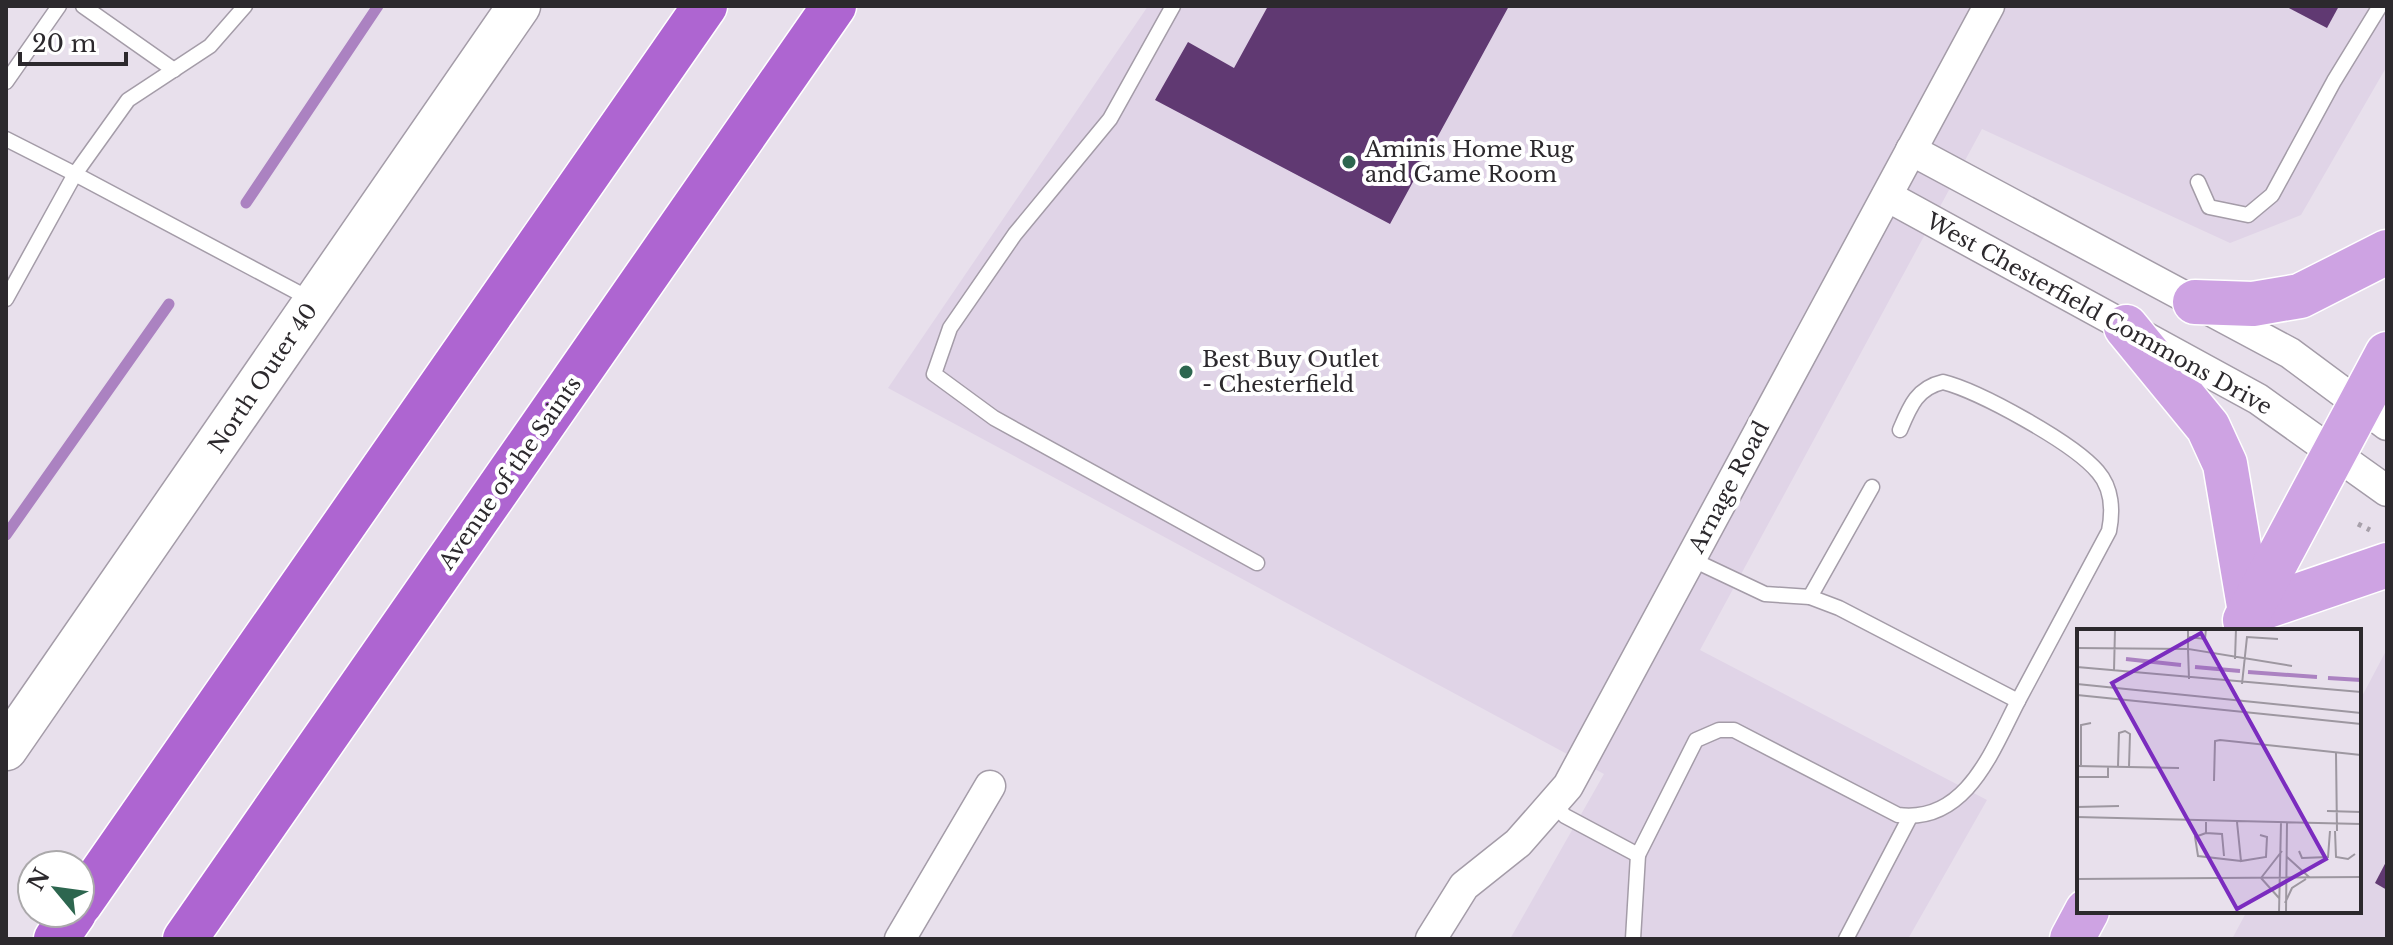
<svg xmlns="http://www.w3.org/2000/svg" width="2393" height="945" font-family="'Libre Baskerville',serif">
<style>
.built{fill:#e0d4e7}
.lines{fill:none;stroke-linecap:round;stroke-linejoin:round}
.stream{stroke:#ab82c1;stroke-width:11}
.building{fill:#603972}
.lane-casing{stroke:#a49ca8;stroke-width:17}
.street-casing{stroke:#a49ca8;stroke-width:33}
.secondary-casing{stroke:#a49ca8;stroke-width:45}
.primary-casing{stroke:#fff;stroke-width:47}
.highway-casing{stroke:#fff;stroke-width:47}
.path{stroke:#a7a0aa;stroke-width:5;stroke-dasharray:4 6;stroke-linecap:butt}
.lane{stroke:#fff;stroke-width:14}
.street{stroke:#fff;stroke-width:30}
.secondary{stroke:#fff;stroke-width:42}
.primary{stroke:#cea3e3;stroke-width:44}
.highway{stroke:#ae65d1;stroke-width:44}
.poi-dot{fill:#2d664f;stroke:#fff;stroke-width:3}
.labels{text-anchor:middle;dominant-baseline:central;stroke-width:8;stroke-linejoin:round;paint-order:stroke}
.poi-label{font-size:22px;fill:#2c292d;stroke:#fff;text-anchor:start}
.street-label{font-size:22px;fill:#2c292d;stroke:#fff}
.inset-river{fill:none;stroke:#ab82c1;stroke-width:4}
.inset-road{fill:none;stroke:#9d97a0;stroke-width:2}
.view{fill:#7b2cbf;fill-opacity:0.15;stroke:#7b2cbf;stroke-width:4}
.inset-edge{fill:none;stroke:#2c292d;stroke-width:4}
</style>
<rect width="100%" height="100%" fill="#e8e0ec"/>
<g class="built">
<path d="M1148,6H2387V66L2301,215L2230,243L1982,129L1700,650L1987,800L1908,939H1510L1604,774L888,388Z"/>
<path d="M2387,649V939H2232L2247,911H2359V702Z"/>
</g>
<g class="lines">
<g class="stream">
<path d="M246,203L378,6"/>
<path d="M6,535L169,304"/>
</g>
</g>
<g class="building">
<path d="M1268,6H1509L1390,224L1155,100L1188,42L1234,68Z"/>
<path d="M2285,6H2339L2327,28Z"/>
<path d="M2387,860V890L2375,883Z"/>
</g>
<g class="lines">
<defs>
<g id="lane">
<path d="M83,6L174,70"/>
<path d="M1173,6L1110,119L1015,234L950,328L934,374L994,418L1257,563"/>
<path d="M6,82L59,6"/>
<path d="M6,139L75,174L128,100L210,46L245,6"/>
<path d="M2198,182L2209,207L2248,215L2272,195L2334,81L2380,6"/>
<path d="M6,299L75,174L312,300"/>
<path d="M1691,559L1765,594L1810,597L1839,608L2018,701L2109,531C2113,511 2112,488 2098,472C2074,443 1979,391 1943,382C1917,388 1910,406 1900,430"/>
<path d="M1810,597L1872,487"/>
<path d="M1553,804L1565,816L1638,855L1696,740L1719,730H1734L1898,815C1966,824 1992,751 2018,701"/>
<path d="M1633,939L1638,855"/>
<path d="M1846,939L1910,817"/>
</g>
<g id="street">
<path d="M1911,150L2290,353L2387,425"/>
<path d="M1887,196L2258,399L2387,491"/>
<path d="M900,939L990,786"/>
<path d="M1431,939L1464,886L1518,843L1568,786L1989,6"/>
</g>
<path id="secondary" d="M6,749L519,6"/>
<g id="primary">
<path d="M2195,302L2253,304L2300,296L2387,252"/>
<path d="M2126,327L2208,427L2225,464L2250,612"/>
<path d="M2250,612L2387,565"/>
<path d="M2245,620L2387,354"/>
<path d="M2072,939L2087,911"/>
</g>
<g id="highway">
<path d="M80,904L705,6"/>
<path d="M56,939L74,913"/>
<path d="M185,939L834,6"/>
</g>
</defs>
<use href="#lane" class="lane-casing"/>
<use href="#street" class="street-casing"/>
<use href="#secondary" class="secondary-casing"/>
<use href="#primary" class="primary-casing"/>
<use href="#highway" class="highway-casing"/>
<path class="path" d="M2358,524L2370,530"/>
<use href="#lane" class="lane"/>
<use href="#street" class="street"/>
<use href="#secondary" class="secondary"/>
<use href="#primary" class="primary"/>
<use href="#highway" class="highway"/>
</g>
<g class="poi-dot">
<circle cx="1349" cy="162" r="8"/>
<circle cx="1186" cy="372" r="8"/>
</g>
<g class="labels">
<g class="poi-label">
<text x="1365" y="149">Aminis Home Rug<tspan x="1365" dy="25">and Game Room</tspan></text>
<text x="1202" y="359">Best Buy Outlet<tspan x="1202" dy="25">- Chesterfield</tspan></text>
</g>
<g class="street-label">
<text transform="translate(2099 314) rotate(29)">West Chesterfield Commons Drive</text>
<text transform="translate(263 378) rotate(-56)">North Outer 40</text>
<text transform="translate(510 473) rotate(-55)">Avenue of the Saints</text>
<text transform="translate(1729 487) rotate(-62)">Arnage Road</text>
</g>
</g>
<g transform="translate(2077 629)">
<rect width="284" height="284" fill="#e8e0ec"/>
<path class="inset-river" d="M49,30L104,36M118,38L163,42M171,43L240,48M251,49L284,51"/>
<path class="inset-road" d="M111,0V20L215,37M111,8L128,10L129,0M0,19L111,20L112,50M158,30L159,0M0,38L284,63M37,42L38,0M0,55L284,84M165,55L170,8L201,10M0,66L284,95M259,124L260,202M4,136V96L14,94M0,137L102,139M41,137L42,104L48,102L53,105L52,138M0,148H31V137M137,152L138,112L143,111L284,126M0,178L42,177M250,182L284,183M0,188L284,195M129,193V204L145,205L147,227M160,193L164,232L189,228L190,208L183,206M258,202L259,228L271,230L278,225M129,204L118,208L121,227L164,232M222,222L225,229L251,228L253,202M210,228L232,248M184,249L205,222M184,249L202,269M0,250L284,248M208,274L215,259L229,250M202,284L204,193M209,284L210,193"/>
<path class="view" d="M124,4L249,230L160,280L35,54Z"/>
<rect width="284" height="284" class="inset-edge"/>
</g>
<rect width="2393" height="945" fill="none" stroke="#2c292d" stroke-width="16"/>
<g transform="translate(56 889) rotate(299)"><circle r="38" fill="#ffffff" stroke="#aba9ab" stroke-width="2"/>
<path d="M0-6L14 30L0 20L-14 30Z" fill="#2d664f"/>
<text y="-12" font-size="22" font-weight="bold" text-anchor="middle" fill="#2c292d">N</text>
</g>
<path d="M20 52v12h106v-12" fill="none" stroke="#2c292d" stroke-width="4"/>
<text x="32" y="52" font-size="24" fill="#2c292d" stroke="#ffffff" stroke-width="6" paint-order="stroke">20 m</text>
</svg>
